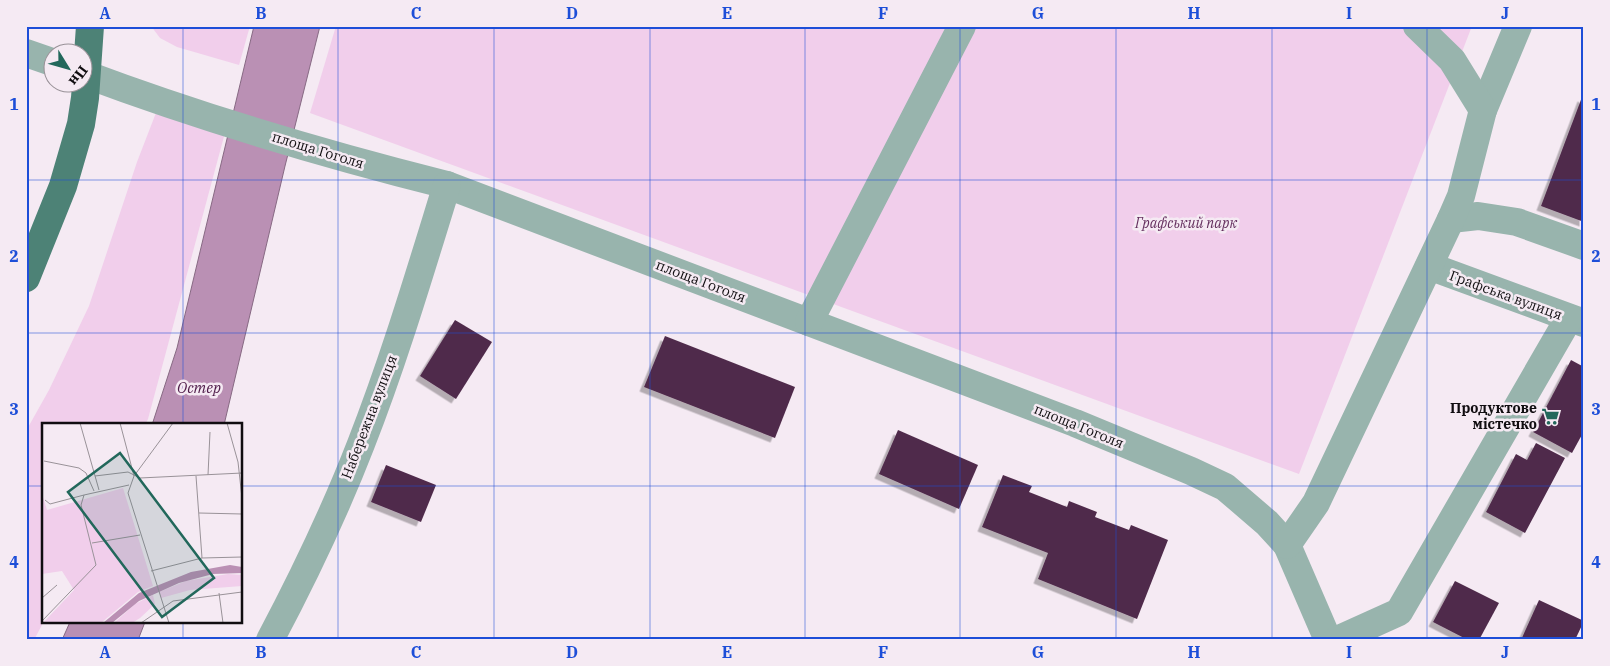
<svg xmlns="http://www.w3.org/2000/svg" width="1610" height="666" font-family="'IBM Plex Serif',serif">
<style>
.green{fill:#f1ceeb}
.water{fill:#ba90b4;stroke:#876983}
.building{fill:#502c4b;filter:url(#shadow)}
.lines{fill:none;stroke-linecap:round;stroke-linejoin:round}
.minor{stroke:#98b4ad;stroke-width:28}
.major{stroke:#4d8276;stroke-width:28}
.grid{fill:none;stroke:#1d4ed8;stroke-width:1;stroke-opacity:0.55}
.labels{text-anchor:middle;dominant-baseline:central;stroke-width:5;stroke-linejoin:round;paint-order:stroke}
.street-label{font-size:14px;fill:#100d10;stroke:#f5eaf3}
.park-label{font-size:14px;font-style:italic;fill:#65305f;stroke:#f5eaf3}
.poi-label{font-size:14px;font-weight:bold;fill:#100d10;stroke:#f5eaf3;text-anchor:end}
.water-label{font-size:15px;font-style:italic;fill:#4e1b49;stroke:#f5eaf3}
.inset-road{fill:none;stroke:#999298;stroke-width:1}
.view{fill:#22685b;fill-opacity:0.15;stroke:#22685b;stroke-width:2.5}
.inset-edge{fill:none;stroke:#100d10;stroke-width:2.5}
.neatline{fill:none;stroke:#1d4ed8;stroke-width:2}
.grid-label{font-size:16px;text-anchor:middle;font-weight:bold;fill:#1d4ed8}
</style>
<defs>
<filter id="shadow"><feDropShadow dx="-4.5" dy="4.5" stdDeviation="0" flood-color="#0004"/></filter>
</defs>
<rect width="100%" height="100%" fill="#f5eaf3"/>
<g class="green">
<path d="M151,26H250L239,65L177,47L160,38Z"/>
<path d="M336,26H1472L1299,474L310,113Z"/>
<path d="M159,105L226,129L148,419L145,425H44V621L34,640H26V431L49,390L89,306L137,162Z"/>
</g>
<g class="water">
<path d="M254,26H320L285,166L224,425H152L177,348Z"/>
<path d="M70,622H145L138,640H62Z"/>
</g>
<g class="building">
<path d="M1582,97L1584,98V222L1541,206Z"/>
<path d="M455,320L492,342L456,399L420,376Z"/>
<path d="M665,336L795,387L775,438L644,387Z"/>
<path d="M1571,360L1584,367V431L1572,453L1533,432Z"/>
<path d="M898,430L978,465L959,509L879,474Z"/>
<path d="M1536,443L1565,458L1525,533L1486,512L1516,454L1527,460Z"/>
<path d="M386,465L436,485L421,522L371,502Z"/>
<path d="M1003,475L1032,486L1029,492L1067,507L1069,501L1097,512L1095,517L1129,530L1131,525L1168,540L1137,619L1038,579L1048,553L982,527Z"/>
<path d="M1455,581L1499,603L1479,640H1468L1433,622Z"/>
<path d="M1539,600L1584,621L1575,640H1521Z"/>
</g>
<g class="lines">
<g class="minor">
<path d="M26,53L52,62"/>
<path d="M82,73C202,118 324,154 447,185L1075,423L1191,471L1225,487L1267,523L1287,545L1328,640"/>
<path d="M1483,110L1518,26"/>
<path d="M1451,219L1478,216L1517,222L1584,246"/>
<path d="M1429,266L1584,323"/>
<path d="M809,322L962,26"/>
<path d="M1287,545L1316,503L1451,219L1461,196L1483,110L1452,60L1417,26"/>
<path d="M270,640C304,576 335,511 361,444C394,360 420,272 447,185"/>
<path d="M1337,640L1399,612L1569,318"/>
</g>
<path class="major" d="M26,278L63,186L81,124L85,98L90,26"/>
</g>
<path class="grid" d="M183,26V425M338,26V640M494,26V640M650,26V640M805,26V640M960,26V640M1116,26V640M1272,26V640M1427,26V640M26,180H1584M26,333H1584M26,486H44M241,486H1584M183,622V640"/>
<defs>
<symbol id="supermarket-bare" viewBox="-9 -9 18 18"><path d="M-6-5.5h2.5l.6 2H6L4.5 2H-2.5L-4.4-4H-6ZM-1.5 3.2a1.3 1.3 0 1 0 .1 0ZM3 3.2a1.3 1.3 0 1 0 .1 0Z" fill="#22685b" stroke="#f5eaf3" stroke-width="2.5" paint-order="stroke"/></symbol>
</defs>
<g fill-rule="evenodd">
<use href="#supermarket-bare" x="1538" y="404" width="25" height="25"/>
</g>
<g class="labels">
<g class="street-label">
<text transform="translate(318 150) rotate(17)">площа Гоголя</text>
<text transform="translate(701 281) rotate(21)">площа Гоголя</text>
<text transform="translate(1506 295) rotate(20)">Графська вулиця</text>
<text transform="translate(369 417) rotate(-69)">Набережна вулиця</text>
<text transform="translate(1079 426) rotate(22)">площа Гоголя</text>
</g>
<g class="park-label">
<text x="1186" y="223">Графський парк</text>
</g>
<g class="poi-label">
<text x="1537" y="408">Продуктове<tspan x="1537" dy="16">містечко</tspan></text>
</g>
<g class="water-label">
<text x="199" y="387">Остер</text>
</g>
</g>
<g transform="translate(42 423)">
<rect width="200" height="200" fill="#f5eaf3"/>
<path d="M81,65L111,163L96,169L59,200H1L32,167L20,148L0,151V71L5,87ZM186,151L200,152V163L148,167L119,175L117,169L144,158ZM111,172L113,181L98,195L90,200H72L93,181Z" fill="#f1ceeb"/>
<path d="M188,142L200,144V150L171,151L137,160L97,178L70,200H61L97,170L149,149Z" fill="#ba90b4"/>
<path class="inset-road" d="M38,0L57,67M78,0L92,53M185,0L196,39L200,75M2,38L37,45L44,50L52,68M166,52L168,9M53,53L86,49L98,55L200,50M154,53L160,135M3,77L8,81L42,72M157,90L200,91M50,120L98,112M109,148L160,135L200,134M177,170L181,200M0,175L15,162M0,198L54,142L39,82L42,72L87,62M99,200L131,178L200,169M127,200L86,70L92,53L131,0"/>
<path class="view" d="M78,30L172,155L120,194L26,69Z"/>
<rect width="200" height="200" class="inset-edge"/>
</g>
<rect width="1610" height="666" fill="none" stroke="#f5eaf3" stroke-width="55"/>
<g transform="translate(68 68) rotate(127)"><circle r="24" fill="#f5eaf3" stroke="#999298"/>
<path d="M0-4L9 19L0 12L-9 19Z" fill="#22685b"/>
<text y="-8" font-size="14" font-weight="bold" text-anchor="middle" fill="#100d10">Пн</text>
</g>
<rect x="28" y="28" width="1554" height="610" class="neatline"/>
<g class="grid-label">
<text x="105" y="19">A</text>
<text x="261" y="19">B</text>
<text x="416" y="19">C</text>
<text x="572" y="19">D</text>
<text x="727" y="19">E</text>
<text x="883" y="19">F</text>
<text x="1038" y="19">G</text>
<text x="1194" y="19">H</text>
<text x="1349" y="19">I</text>
<text x="1505" y="19">J</text>
<text x="14" y="110">1</text>
<text x="1596" y="110">1</text>
<text x="14" y="262">2</text>
<text x="1596" y="262">2</text>
<text x="14" y="415">3</text>
<text x="1596" y="415">3</text>
<text x="14" y="568">4</text>
<text x="1596" y="568">4</text>
<text x="105" y="658">A</text>
<text x="261" y="658">B</text>
<text x="416" y="658">C</text>
<text x="572" y="658">D</text>
<text x="727" y="658">E</text>
<text x="883" y="658">F</text>
<text x="1038" y="658">G</text>
<text x="1194" y="658">H</text>
<text x="1349" y="658">I</text>
<text x="1505" y="658">J</text>
</g>
</svg>
